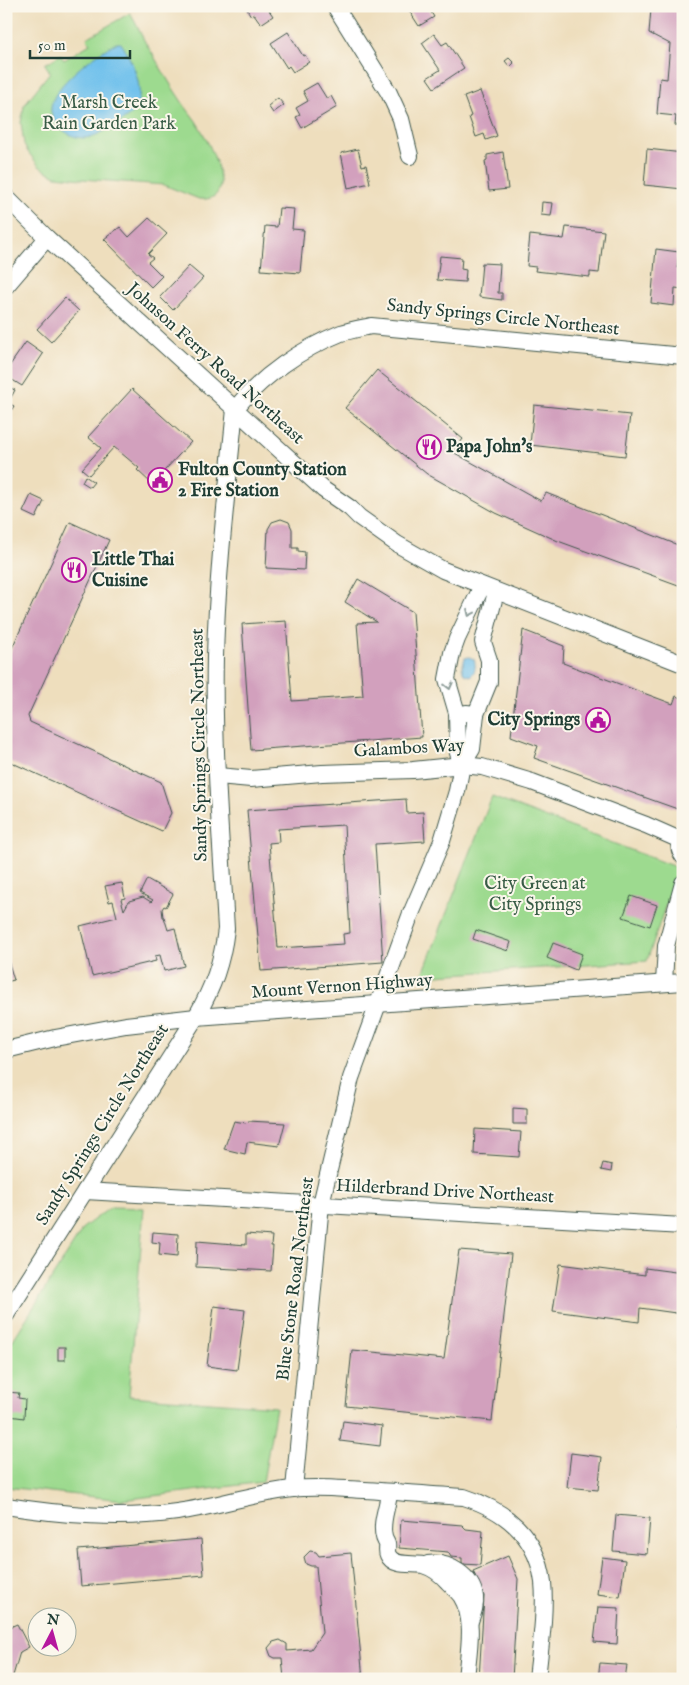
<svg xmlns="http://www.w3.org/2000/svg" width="689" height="1685" font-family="'IM FELL English',serif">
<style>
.green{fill:#9dda8f;stroke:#5e8c62}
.water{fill:#71c1ec;stroke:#487f90}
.building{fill:#d2a0bd;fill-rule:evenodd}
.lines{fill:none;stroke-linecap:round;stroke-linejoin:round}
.minor-casing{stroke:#3e5549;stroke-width:18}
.minor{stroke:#fff;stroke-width:16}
.oneway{stroke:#8f9e9a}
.labels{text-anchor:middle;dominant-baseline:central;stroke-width:4;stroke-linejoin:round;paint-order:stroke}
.park-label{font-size:18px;fill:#385c46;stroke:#fbf7ec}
.street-label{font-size:18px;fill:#1f3d34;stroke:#fbf7ec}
.poi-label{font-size:18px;font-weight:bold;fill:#1f3d34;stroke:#fbf7ec;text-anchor:start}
</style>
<rect width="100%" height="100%" fill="#fbf7ec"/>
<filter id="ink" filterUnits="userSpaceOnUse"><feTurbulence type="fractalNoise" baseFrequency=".02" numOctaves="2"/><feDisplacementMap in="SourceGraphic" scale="10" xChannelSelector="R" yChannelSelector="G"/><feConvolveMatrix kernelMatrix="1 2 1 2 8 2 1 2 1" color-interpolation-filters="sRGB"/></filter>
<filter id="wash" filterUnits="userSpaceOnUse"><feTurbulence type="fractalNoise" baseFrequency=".0096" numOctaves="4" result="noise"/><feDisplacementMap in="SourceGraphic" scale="20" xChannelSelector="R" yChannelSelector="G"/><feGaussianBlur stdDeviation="1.12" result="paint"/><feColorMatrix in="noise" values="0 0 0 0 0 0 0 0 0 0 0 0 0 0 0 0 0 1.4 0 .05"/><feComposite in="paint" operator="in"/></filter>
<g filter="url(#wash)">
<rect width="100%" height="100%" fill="#eedebd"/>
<g class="green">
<path d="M130,13C138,26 143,41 152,53C162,70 171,86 182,102C186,108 191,114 196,121C206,137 243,203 199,199L164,185L82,179L56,176L46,171L39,166L28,152L24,144L21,123L24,106L28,100L50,72L45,64L60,55L64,60L90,44L87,38Z"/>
<path d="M492,797L678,868L647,961L422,976Z"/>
<path d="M111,1207L144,1208L129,1396L276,1407L263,1482L122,1500L6,1487V1351L84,1227Z"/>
</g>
<g class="water">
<path d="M116,43H121C132,60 150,96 131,114C126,119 118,123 112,127C104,131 93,138 84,138C74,138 63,132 57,124C54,121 51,114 51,110C50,86 97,53 116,43Z"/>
<path d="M469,657L474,659C476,665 476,672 470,676L464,674L462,668L465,658Z"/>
</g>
<g id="blocks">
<g class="building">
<path d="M245,6H266L273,16L261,24L254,14L251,16Z"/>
<path d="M399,6H427L434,17L419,26L406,6L401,10Z"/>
<path d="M651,9L683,12V126L675,125L676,116L657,114L660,78L667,79L670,44L649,33Z"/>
<path d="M288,32L303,56L305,55L309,62L293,72L289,66L287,68L271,43Z"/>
<path d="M434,34L442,45L447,42L464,68L434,88L427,78L440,70L422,43Z"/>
<path d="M509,58L514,63L510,67L505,61Z"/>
<path d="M317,83L327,99L331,96L337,107L302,128L296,117L300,115L296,108L308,101L303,91Z"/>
<path d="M480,91L497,136L486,140L484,134L476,137L469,117L471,116L464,97Z"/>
<path d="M278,98L284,105L273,113L268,106Z"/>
<path d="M358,149L362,166L366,165L370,183L348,188L341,153Z"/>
<path d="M647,149L683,153V189L644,185Z"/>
<path d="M503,152L508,189L489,191L485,161L487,160V155Z"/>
<path d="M542,202L553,203L551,216L541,215Z"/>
<path d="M279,208L294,209L292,229L304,230L300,273L261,270L265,226L277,227Z"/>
<path d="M149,218L167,234L148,254L153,258L148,262L162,276L151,287L104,239L120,227L129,237Z"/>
<path d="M566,227L604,231L599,273L590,272V277L535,271L536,267L527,266L530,235L564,239Z"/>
<path d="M656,249L679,252L677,268L683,269V289L675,288L674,306L651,303Z"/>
<path d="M440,256L462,258L461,269L466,270L465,282L437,280Z"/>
<path d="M482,263L500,264L498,293H502V300L479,297Z"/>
<path d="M189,266L203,278L173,310L160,297Z"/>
<path d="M65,298L79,311L51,342L37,329Z"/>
<path d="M26,342L43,354L22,386L6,376V371Z"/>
<path d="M377,370L463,439L453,452L541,501L546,493L683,547V582L681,586L558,541L496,513L427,474L345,408Z"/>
<path d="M6,386L15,390L8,403L14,406L6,419Z"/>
<path d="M132,389L191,442L152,484L137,470L139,468L114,447L89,475L82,469L101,448L88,437Z"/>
<path d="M534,405L630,415L625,456L530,445Z"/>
<path d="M85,476L94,482L90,487L82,482Z"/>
<path d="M31,495L44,501L36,518L23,512Z"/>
<path d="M281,519L289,522L292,529V548H298V551L305,552L304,570L266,568L268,529L272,522Z"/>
<path d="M70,522L109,540L28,716L30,722L161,782L171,813L162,831L6,760V661Z"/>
<path d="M358,579L413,612L422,737L251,750L242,624L286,621L292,701L363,696L357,623L377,622L345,602Z"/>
<path d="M523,630L564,646L563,663L673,704L676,696L683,699V811L534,758L538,746L511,736Z"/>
<path d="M406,799L407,813L423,812L425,841L375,844L383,962L261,971L247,810ZM344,825L350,933L343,934L344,944L278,948L269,843L279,842L278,829Z"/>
<path d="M147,879L173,894L166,907L164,906L162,909L163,917H164L168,930L175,928L184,966L164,971L160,955L155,956L156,961L92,976L80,926L117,917L113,901L109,902L105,886L122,883L125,898L121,899L124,910L129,901L143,897L151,902L153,900L140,893Z"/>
<path d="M631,896L657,905L650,926L623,917Z"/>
<path d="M476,930L511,942L508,951L473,939Z"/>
<path d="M553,943L582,954L576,970L547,958Z"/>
<path d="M6,954L14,980L6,982Z"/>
<path d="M513,1108L527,1109V1124H513Z"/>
<path d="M234,1121L246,1123L248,1121L285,1123L279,1146L247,1142L245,1154L224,1149Z"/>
<path d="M475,1129L521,1132L519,1157L474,1154Z"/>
<path d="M603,1163L612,1165L611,1172L601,1170Z"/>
<path d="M153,1232L178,1234L177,1257L159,1255L160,1243L152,1242Z"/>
<path d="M246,1234L272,1236L271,1246H273L271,1271L196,1267L197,1241L246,1245Z"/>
<path d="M459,1250L511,1254L492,1421L346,1406L352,1350L444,1359Z"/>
<path d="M560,1264L645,1275V1268L683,1273V1314L640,1308L639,1322L553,1311Z"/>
<path d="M214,1306L245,1310L237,1370L207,1366Z"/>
<rect x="58" y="1347" width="7" height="13"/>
<path d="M6,1392L19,1393L18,1398L25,1399L24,1418L10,1416V1422H6Z"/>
<path d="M680,1402H683V1428L677,1427Z"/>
<path d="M343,1421L382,1426L380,1446L340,1441Z"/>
<path d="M571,1453L602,1457L598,1490L567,1487Z"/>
<path d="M616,1515L650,1518L647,1554L613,1551Z"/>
<path d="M401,1520L462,1525L466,1529L483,1531L480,1565L462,1564V1558L451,1557L448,1552L399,1548Z"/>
<path d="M201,1539L204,1575L81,1586L78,1550Z"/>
<path d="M310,1551L316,1552L319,1556L351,1553L363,1679H284L282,1658H275L271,1656L268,1648L273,1642L280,1640L287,1644V1651L311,1649L322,1633L316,1566H311L306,1564L304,1557Z"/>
<path d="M508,1556L518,1579L512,1679H479L484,1596L473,1571Z"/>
<path d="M602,1557L625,1560L620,1597L597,1594Z"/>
<path d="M598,1607L619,1608L617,1644L594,1642Z"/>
<path d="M17,1624L29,1647L20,1652L12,1679H6V1629Z"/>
<path d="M600,1663L627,1665L625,1679H598Z"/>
<rect x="366" y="1677" width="22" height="2"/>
</g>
</g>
</g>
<g filter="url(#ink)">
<use href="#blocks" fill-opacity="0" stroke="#3e5549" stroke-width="1"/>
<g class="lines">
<defs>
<g id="minor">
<path d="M335,6L389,93L401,119L410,156"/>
<path d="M6,197L47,238L324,490L350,508L359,517L397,544L443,570L683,664"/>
<path d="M6,286L47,238"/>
<path d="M466,713L476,714L489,682V660L483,642L496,592"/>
<path d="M462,765L458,753L457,713L447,679L452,653L457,639L482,586"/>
<path d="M218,776L251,779L322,773L413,770L462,765L482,767L532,782L646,825L680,840"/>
<path d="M683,836C678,843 678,849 683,856"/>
<path d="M664,983L666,946L683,883"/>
<path d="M6,1050L55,1038L126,1025L196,1017L683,982"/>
<path d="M85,1191L683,1226"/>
<path d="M6,1315L196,1017C213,987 222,963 226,929C221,839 213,748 215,657C217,574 227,491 235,409C262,376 301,349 341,333C351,330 362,328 371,326L683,356"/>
<path d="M294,1489L321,1204L351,1078L410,916L442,841L457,791L462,765L472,749L476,714"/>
<path d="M389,1492C388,1507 380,1522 384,1537C384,1539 386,1541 387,1544C388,1547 386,1551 388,1555C393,1567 412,1563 423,1565C433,1568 441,1574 448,1582C452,1586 457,1591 461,1596C476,1620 468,1653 466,1679"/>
<path d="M6,1506C63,1515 120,1520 177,1512C216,1507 254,1493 293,1489C317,1486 341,1489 365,1490C398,1492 431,1495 464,1497C505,1510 537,1536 543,1582C546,1612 540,1649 537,1679"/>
<path d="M428,1564C448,1561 472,1576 475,1597C476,1606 473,1613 470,1621"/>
</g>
</defs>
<use href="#minor" class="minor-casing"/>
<use href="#minor" class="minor"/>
</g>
<defs><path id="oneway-chevron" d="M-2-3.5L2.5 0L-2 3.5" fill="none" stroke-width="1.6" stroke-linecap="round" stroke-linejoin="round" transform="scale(1.25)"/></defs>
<g class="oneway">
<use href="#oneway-chevron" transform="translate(470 613) rotate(115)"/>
<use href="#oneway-chevron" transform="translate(449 686) rotate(76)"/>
</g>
</g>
<defs>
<symbol id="restaurant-ring" viewBox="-11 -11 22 22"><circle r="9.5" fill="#fbf7ec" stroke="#b5179e" stroke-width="1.5"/><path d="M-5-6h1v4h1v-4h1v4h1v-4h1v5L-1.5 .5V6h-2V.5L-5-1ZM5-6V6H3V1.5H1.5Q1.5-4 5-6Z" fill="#b5179e"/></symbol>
<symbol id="civic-ring" viewBox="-11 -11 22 22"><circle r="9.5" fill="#fbf7ec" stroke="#b5179e" stroke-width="1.5"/><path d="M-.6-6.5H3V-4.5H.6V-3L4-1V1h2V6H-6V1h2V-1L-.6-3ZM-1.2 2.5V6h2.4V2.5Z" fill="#b5179e"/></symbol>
</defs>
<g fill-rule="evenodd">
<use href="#restaurant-ring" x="415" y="433" width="28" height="28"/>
<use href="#civic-ring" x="146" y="466" width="28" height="28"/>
<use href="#restaurant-ring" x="60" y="556" width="28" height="28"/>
<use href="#civic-ring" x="584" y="706" width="28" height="28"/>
</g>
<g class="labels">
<g class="park-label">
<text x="109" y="103">Marsh Creek<tspan x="109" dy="21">Rain Garden Park</tspan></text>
<text x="535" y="884">City Green at<tspan x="535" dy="21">City Springs</tspan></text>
</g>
<g class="street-label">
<text transform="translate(503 318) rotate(6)">Sandy Springs Circle Northeast</text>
<text transform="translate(215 364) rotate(42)">Johnson Ferry Road Northeast</text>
<text transform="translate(200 745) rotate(-91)">Sandy Springs Circle Northeast</text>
<text transform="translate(409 749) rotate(-3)">Galambos Way</text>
<text transform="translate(342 987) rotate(-4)">Mount Vernon Highway</text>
<text transform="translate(103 1125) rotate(-58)">Sandy Springs Circle Northeast</text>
<text transform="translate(445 1192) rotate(3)">Hilderbrand Drive Northeast</text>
<text transform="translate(296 1279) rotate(-83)">Blue Stone Road Northeast</text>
</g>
<g class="poi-label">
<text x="446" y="447">Papa John's</text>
<text x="178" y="470">Fulton County Station<tspan x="178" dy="21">2 Fire Station</tspan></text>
<text x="92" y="560">Little Thai<tspan x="92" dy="21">Cuisine</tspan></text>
<text x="580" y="720" text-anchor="end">City Springs</text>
</g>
</g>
<rect width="689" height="1685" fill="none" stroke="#fbf7ec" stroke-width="25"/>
<g transform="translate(52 1632) rotate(6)"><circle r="24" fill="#fbf7ec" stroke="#a3ada2"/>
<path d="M0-4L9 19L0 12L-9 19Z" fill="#b5179e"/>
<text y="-8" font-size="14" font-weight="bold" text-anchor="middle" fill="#1f3d34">N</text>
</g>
<path d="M30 50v8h100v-8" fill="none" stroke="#1f3d34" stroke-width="2.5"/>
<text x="38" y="50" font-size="15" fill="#1f3d34" stroke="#fbf7ec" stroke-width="4" paint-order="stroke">50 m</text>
</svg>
